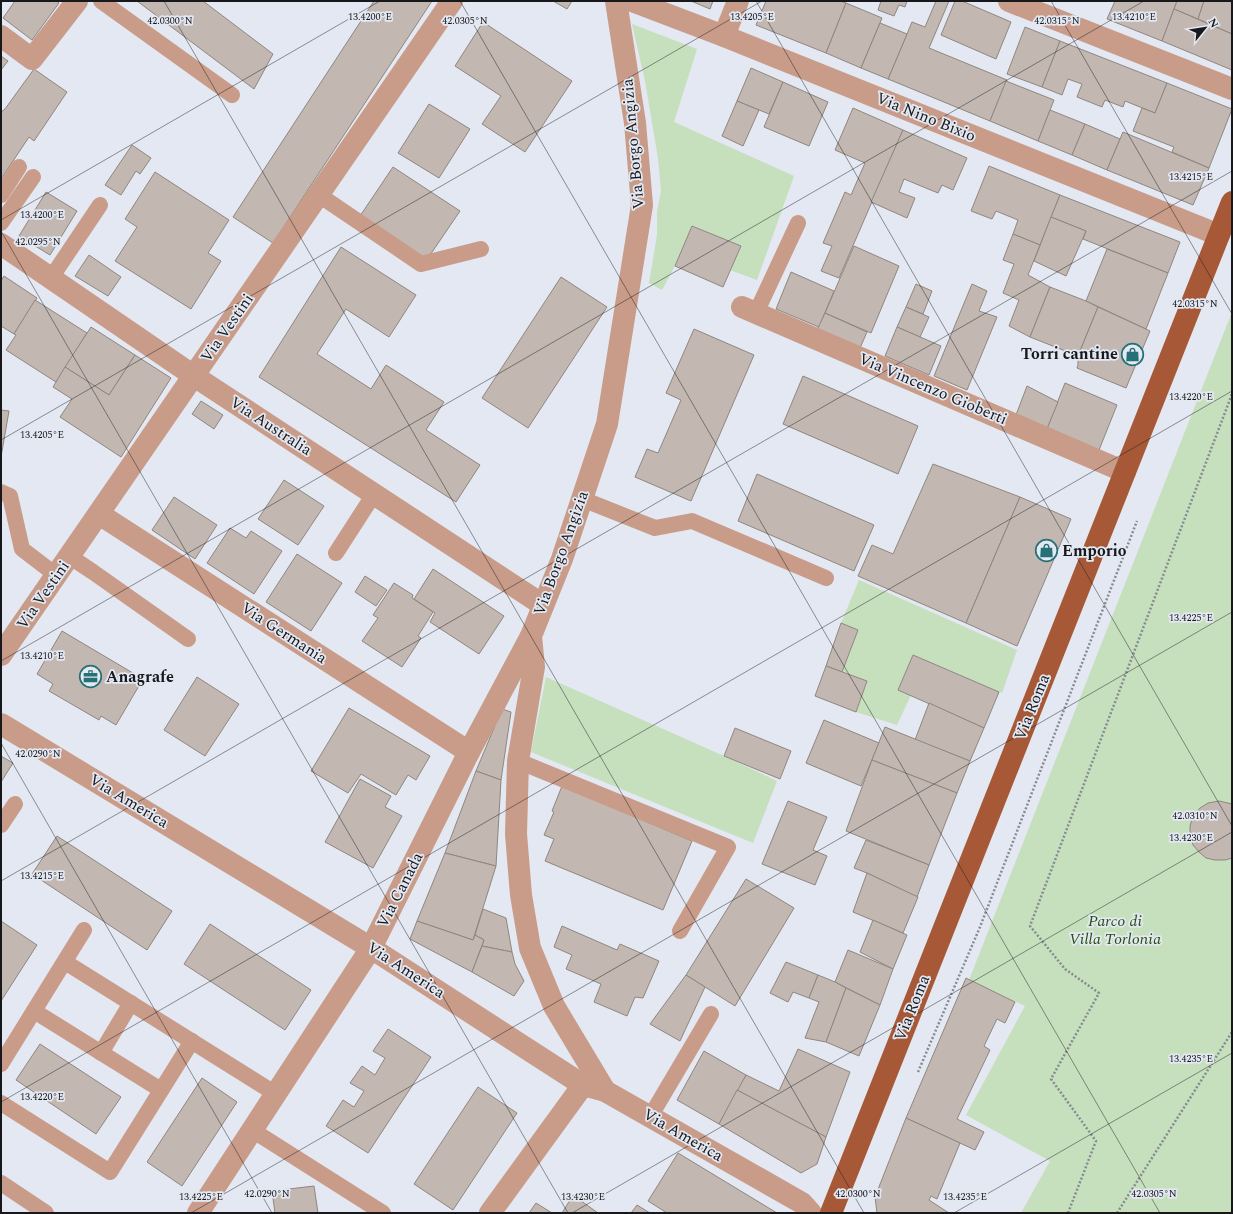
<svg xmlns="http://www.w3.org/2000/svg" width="1233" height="1214" font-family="Spectral,serif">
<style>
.green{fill:#c6dfbd}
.building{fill:#c2b8b1;stroke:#8f867f}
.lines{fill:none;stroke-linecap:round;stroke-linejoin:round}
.path{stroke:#878a91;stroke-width:2.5;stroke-dasharray:2 2;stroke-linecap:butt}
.service{stroke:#c89c89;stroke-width:16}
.minor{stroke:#c89c89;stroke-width:22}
.primary{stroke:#a75937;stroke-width:22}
.ticks{fill:none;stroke:#17181c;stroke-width:1;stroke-opacity:0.45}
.labels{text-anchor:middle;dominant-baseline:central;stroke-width:3.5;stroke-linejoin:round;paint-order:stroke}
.street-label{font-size:16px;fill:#17181c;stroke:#e3e8f2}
.poi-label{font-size:16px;font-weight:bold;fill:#17181c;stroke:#e3e8f2;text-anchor:start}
.park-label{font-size:16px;font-style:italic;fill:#265010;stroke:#e3e8f2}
.ticks-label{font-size:10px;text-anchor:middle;fill:#17181c;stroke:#e3e8f2;stroke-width:3.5;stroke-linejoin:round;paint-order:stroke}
</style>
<rect width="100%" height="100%" fill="#e3e8f2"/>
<g class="green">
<path d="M632,24L697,49L674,122L794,176L757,280L730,270L740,246L693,226L675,266L662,290L649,283L657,235V212L661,191L658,158L645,81Z"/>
<path d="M1232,312V1213H1021L1050,1161L966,1115L1025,1006L969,980Z"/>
<path d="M859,580L1017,650L1002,693L913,655L898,690L911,695L897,725L856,712L867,681L842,672L858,630L841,623Z"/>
<path d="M546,677L724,756L777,781L753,843L531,752Z"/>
</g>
<g class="building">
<path d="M15,1H56L59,3L32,40L3,18Z"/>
<path d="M137,1H203L273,54L254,89Z"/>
<path d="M374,1H432L273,243L233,217Z"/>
<path d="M553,1H572L567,9Z"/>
<path d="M691,1H713L710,9Z"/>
<path d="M766,1H840L846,3L826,53L756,25Z"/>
<path d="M881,1H907L905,7L899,5L894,16L878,10Z"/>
<path d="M936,1H949L929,48L1007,80L990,121L888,79L912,22L925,27Z"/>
<path d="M955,1H962L1011,22L996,59L941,35Z"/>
<path d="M1115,1H1177L1162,41L1107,19Z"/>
<path d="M1177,1H1204L1198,19L1174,9Z"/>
<path d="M1204,1H1232V34L1198,19Z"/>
<path d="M846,3L882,18L861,68L826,53Z"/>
<path d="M1174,9L1232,34V70L1162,41Z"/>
<path d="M483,22L572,81L525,152L482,124L501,96L455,66Z"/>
<path d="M880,23L907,34L888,79L861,68Z"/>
<path d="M1025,27L1060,41L1042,87L1007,74Z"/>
<path d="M1060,41L1167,83L1155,113L1125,101L1123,107L1105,100L1102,107L1077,97L1082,84L1068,79L1062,95L1042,87Z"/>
<path d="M1,56L8,61L1,70Z"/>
<path d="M751,68L783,82L769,114L737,101Z"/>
<path d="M34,69L67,92L34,141L29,137L1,179V112L5,109Z"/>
<path d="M1006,81L1054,100L1038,141L990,121Z"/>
<path d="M783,82L828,102L809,146L764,127Z"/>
<path d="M1167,83L1232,109L1209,168L1172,152L1174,147L1133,131L1142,108L1155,113Z"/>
<path d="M737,101L759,110L743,146L722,136Z"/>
<path d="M429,104L470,129L439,178L398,153Z"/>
<path d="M853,108L903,130L839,278L821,271L832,246L823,243L845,192L851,195L865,163L835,150Z"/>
<path d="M1050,110L1085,124L1072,155L1038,141Z"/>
<path d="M1085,124L1120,139L1107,170L1072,155Z"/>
<path d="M903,130L967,158L953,190L942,185L938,193L904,179L899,192L915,198L907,218L871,202Z"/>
<path d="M1123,132L1209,168L1193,205L1107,170Z"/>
<path d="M132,145L151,158L140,174L136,171L121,195L105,185Z"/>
<path d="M989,166L1060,195L1040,245L1013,234L1018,220L996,211L992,219L971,211Z"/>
<path d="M393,167L460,211L426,261L360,216Z"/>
<path d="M155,172L229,220L208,253L221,261L191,309L115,261L137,227L125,219Z"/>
<path d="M46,192L77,211L50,255L19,236Z"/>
<path d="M1060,195L1180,242L1168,273L1083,239L1086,231L1051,217Z"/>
<path d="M1051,217L1086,231L1066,276L1034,261Z"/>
<path d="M692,226L741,246L723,287L675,266Z"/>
<path d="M1013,234L1040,245L1028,275L1050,287L1030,337L1009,326L1019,300L1003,293L1014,264L1003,260Z"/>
<path d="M854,246L899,266L871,333L825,313Z"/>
<path d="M341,247L416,295L389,337L346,309L317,354L371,389L386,365L444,402L426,430L480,465L456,502L259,377Z"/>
<path d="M1107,249L1168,273L1146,329L1086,301Z"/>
<path d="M89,255L121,277L108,296L75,276Z"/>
<path d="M791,272L834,291L819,327L776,309Z"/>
<path d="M4,276L37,298L14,334L1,326V281Z"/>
<path d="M561,277L607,307L528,428L482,398Z"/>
<path d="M916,284L932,291L923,314L906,307Z"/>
<path d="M972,284L987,291L979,311L997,317L967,390L934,376Z"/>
<path d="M1050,287L1086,301L1098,307L1078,356L1030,337Z"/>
<path d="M35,300L87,333L56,382L6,350L16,335L14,334Z"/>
<path d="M906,307L929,317L920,337L897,327Z"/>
<path d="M1098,307L1150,331L1126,388L1077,368L1078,365V356Z"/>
<path d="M825,313L867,332L860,348L817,330Z"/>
<path d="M91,327L135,355L109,395L65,367Z"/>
<path d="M897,327L941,346L929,375L885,356Z"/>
<path d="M694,329L754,355L691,501L635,477L647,449L658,453L681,400L666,393Z"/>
<path d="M135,355L171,378L121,457L60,417L72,399L53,387L65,367L109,395Z"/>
<path d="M803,376L918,426L898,474L783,424Z"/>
<path d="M1065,383L1117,405L1099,450L1046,431Z"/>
<path d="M1027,386L1058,402L1046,431L1016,415Z"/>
<path d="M201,401L223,415L214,429L192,414Z"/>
<path d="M1,410L9,411L1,457Z"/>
<path d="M933,464L1020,497L966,623L858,576L872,545L893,554Z"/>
<path d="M757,474L874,525L854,571L738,521Z"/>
<path d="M284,480L324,506L298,545L258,519Z"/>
<path d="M174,497L217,525L195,559L152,530Z"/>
<path d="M1020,497L1071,519L1017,646L966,623Z"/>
<path d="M230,528L246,538L251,531L282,551L254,594L207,563Z"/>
<path d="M297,554L342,583L311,631L266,602Z"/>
<path d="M433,569L504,616L479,654L430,622L435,613L414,599Z"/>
<path d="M365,576L387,590L376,606L355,592Z"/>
<path d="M394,583L413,595L412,598L433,612L418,636L421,638L402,667L362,641L378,618L373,615Z"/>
<path d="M841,623L858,630L842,672L826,666Z"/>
<path d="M62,631L143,679L116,725L101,716L99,720L49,691L53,684L37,674Z"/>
<path d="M913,655L999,692L984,728L898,690Z"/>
<path d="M826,666L867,681L856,712L815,696Z"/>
<path d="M197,677L239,704L205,756L164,730Z"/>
<path d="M929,703L984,728L970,761L915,740Z"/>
<path d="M349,708L430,756L416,780L408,775L396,795L361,774L348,793L311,771Z"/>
<path d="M502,709L511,712L501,780L476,771Z"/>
<path d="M824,720L879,743L861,786L806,763Z"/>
<path d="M885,727L970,761L957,793L872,760Z"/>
<path d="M735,728L791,751L780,779L724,756Z"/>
<path d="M1,756L13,763L1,782Z"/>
<path d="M872,760L957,793L929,865L846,831Z"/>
<path d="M476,771L501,780L496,866L445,853Z"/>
<path d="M360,779L391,796L385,807L402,816L373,868L325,842Z"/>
<path d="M562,786L692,841L663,910L545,861L554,839L544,835L554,812L552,811Z"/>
<path d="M788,801L827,817L813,850L827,856L815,885L762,864Z"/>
<path d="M1219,801L1232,804V858L1225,860H1215L1206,858L1199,852L1193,845L1190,835V826L1193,816L1200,808L1208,803Z"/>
<path d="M57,836L172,911L147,950L32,874Z"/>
<path d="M866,840L929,865L917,897L867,873L854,868Z"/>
<path d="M445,853L496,866L473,940L417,921Z"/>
<path d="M867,873L918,897L903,933L853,912Z"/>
<path d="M746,879L794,908L735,1006L686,975Z"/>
<path d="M483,909L506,918L512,952L482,946L484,940L475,935Z"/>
<path d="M873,920L907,935L893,969L860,952Z"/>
<path d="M1,921L37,945L1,1001Z"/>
<path d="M417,921L473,940L475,935L484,940L472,972L410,939Z"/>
<path d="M210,924L311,990L285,1030L184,964Z"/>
<path d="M562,926L617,950L620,944L659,961L643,998L635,997L627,1016L594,1002L601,984L566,969L572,955L554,947Z"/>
<path d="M482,946L512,952L515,964L524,981L514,996L472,972Z"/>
<path d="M848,950L893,969L880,1005L835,982Z"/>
<path d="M786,962L818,975L809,998L793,992L788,1002L770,993Z"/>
<path d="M686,975L705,987L680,1041L650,1024Z"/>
<path d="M818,975L835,982L846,988L826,1042L805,1038L819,1002L809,998Z"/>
<path d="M966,978L1015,1002L1005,1023L997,1019L984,1046L990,1050L957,1119L984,1132L975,1150L906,1118Z"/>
<path d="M846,988L880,1005L859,1056L826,1042Z"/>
<path d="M388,1029L431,1057L368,1153L326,1126L343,1100L354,1107L364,1091L350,1083L362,1066L375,1075L385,1058L373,1051Z"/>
<path d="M40,1044L121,1097L96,1134L16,1080Z"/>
<path d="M798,1049L850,1072L826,1137L737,1090L746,1075L779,1091Z"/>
<path d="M704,1051L746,1075L719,1124L677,1100Z"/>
<path d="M202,1078L237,1102L182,1186L147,1162Z"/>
<path d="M478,1087L517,1113L453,1210L414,1184Z"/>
<path d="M737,1090L826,1137L817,1164L801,1173L719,1124Z"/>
<path d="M906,1118L960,1143L937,1199L931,1196L929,1200L949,1213H877L875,1197Z"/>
<path d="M678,1153L777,1213H667L648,1201Z"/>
<path d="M314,1186L318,1213H275L272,1191Z"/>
<path d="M573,1195L598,1213H562Z"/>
<path d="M536,1203L552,1213H529Z"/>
<path d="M637,1205L650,1213H631Z"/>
</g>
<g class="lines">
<g class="path">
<path d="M918,1072L980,927L1137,521"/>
<path d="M1068,1213L1096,1141L1051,1079L1099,993L1065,969L1030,926L1232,394"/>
<path d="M1117,1213L1232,1032"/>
</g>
<g class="service">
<path d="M101,1L232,95"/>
<path d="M1,195L19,167"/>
<path d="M319,195L421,264L481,249"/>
<path d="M1,223L33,177"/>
<path d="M51,278L100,205"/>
<path d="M756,313L798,223"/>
<path d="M1,492L10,496L22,549L56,575"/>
<path d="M582,499L655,528L692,521L826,578"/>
<path d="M336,553L374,494"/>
<path d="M69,556L93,572L188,639"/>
<path d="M518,761L728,847L680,931"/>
<path d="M1,825L15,804"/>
<path d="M65,962L276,1094"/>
<path d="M34,1011L161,1090"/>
<path d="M101,1053L131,1003"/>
<path d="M1,1064L84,930"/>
<path d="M1,1103L110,1172L192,1041"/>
<path d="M650,1117L711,1014"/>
<path d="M252,1130L383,1213"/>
<path d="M1,1183L46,1213"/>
</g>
<g class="minor">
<path d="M632,1L724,36L1219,235"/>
<path d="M1009,1L1232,89"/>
<path d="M1,36L32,59L77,1"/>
<path d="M724,36L738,1"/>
<path d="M1,244L194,376L543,605"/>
<path d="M742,307L1125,472"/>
<path d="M99,514L469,752"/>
<path d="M1,655L452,1"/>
<path d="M1,724L371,948L583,1085L605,1091L802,1203L811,1213"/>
<path d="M605,1091L554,1006L530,948L521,895L516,834L518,761L534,667L531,636L562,559L607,424L642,205L635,123L616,1"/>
<path d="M198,1213L371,948L469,752L531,636"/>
<path d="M490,1213L583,1085"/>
</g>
<path class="primary" d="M831,1213L1232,202"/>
</g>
<path class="ticks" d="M164,1L864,1213M460,1L1160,1213M756,1L1232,826M1051,1L1232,314M1,220L380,1M1,231L568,1213M1,440L762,1M1,661L1144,1M1,743L272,1213M1,881L1232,171M1,1102L1232,391M191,1213L1232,612M572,1213L1232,832M954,1213L1232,1053"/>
<defs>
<symbol id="shop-ring" viewBox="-11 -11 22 22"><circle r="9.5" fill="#e3e8f2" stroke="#267175" stroke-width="1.5"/><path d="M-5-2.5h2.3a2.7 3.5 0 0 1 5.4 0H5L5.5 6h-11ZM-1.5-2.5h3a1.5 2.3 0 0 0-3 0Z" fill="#267175"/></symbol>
<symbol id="office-ring" viewBox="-11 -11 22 22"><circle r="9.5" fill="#e3e8f2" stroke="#267175" stroke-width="1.5"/><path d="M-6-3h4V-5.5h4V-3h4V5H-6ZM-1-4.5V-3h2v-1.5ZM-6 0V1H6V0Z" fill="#267175"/></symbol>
</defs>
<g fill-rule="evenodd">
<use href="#shop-ring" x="1120" y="342" width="25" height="25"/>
<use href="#shop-ring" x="1034" y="538" width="25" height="25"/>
<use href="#office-ring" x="78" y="664" width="25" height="25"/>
</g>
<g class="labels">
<g class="street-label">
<text transform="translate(926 117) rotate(22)">Via Nino Bixio</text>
<text transform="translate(633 144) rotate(-95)">Via Borgo Angizia</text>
<text transform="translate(227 328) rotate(-55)">Via Vestini</text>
<text transform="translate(933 389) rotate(23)">Via Vincenzo Gioberti</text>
<text transform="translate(271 426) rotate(33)">Via Australia</text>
<text transform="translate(561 553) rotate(-70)">Via Borgo Angizia</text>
<text transform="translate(43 595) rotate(-55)">Via Vestini</text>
<text transform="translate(284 633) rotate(33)">Via Germania</text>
<text transform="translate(1032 707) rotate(-68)">Via Roma</text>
<text transform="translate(129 801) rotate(31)">Via America</text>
<text transform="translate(400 890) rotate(-63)">Via Canada</text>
<text transform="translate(406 970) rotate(33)">Via America</text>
<text transform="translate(912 1008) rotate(-68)">Via Roma</text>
<text transform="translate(683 1135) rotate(30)">Via America</text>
</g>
<g class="poi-label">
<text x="1118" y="354" text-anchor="end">Torri cantine</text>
<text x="1062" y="551">Emporio</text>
<text x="106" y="677">Anagrafe</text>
</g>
<g class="park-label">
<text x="1115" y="921">Parco di<tspan x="1115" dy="18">Villa Torlonia</tspan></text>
</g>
</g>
<g class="ticks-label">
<text x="370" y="20">13.4200°E</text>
<text x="752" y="20">13.4205°E</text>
<text x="1134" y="20">13.4210°E</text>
<text x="170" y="24">42.0300°N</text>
<text x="465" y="24">42.0305°N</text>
<text x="1057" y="24">42.0315°N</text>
<text x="1191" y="180">13.4215°E</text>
<text x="42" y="218">13.4200°E</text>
<text x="38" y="245">42.0295°N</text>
<text x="1195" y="307">42.0315°N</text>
<text x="1191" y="400">13.4220°E</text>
<text x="42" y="438">13.4205°E</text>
<text x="1191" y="621">13.4225°E</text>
<text x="42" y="659">13.4210°E</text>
<text x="38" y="757">42.0290°N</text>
<text x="1195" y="819">42.0310°N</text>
<text x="1191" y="841">13.4230°E</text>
<text x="42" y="879">13.4215°E</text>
<text x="1191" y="1062">13.4235°E</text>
<text x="42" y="1100">13.4220°E</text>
<text x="267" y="1197">42.0290°N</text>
<text x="858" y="1197">42.0300°N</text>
<text x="1154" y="1197">42.0305°N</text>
<text x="201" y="1200">13.4225°E</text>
<text x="583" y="1200">13.4230°E</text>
<text x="965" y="1200">13.4235°E</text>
</g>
<rect width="1233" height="1214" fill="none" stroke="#17181c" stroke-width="4"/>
<g transform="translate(1205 28) rotate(60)" stroke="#e3e8f2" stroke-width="3" paint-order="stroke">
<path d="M0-3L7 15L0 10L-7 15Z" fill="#17181c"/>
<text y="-6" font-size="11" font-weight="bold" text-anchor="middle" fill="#17181c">N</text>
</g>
</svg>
